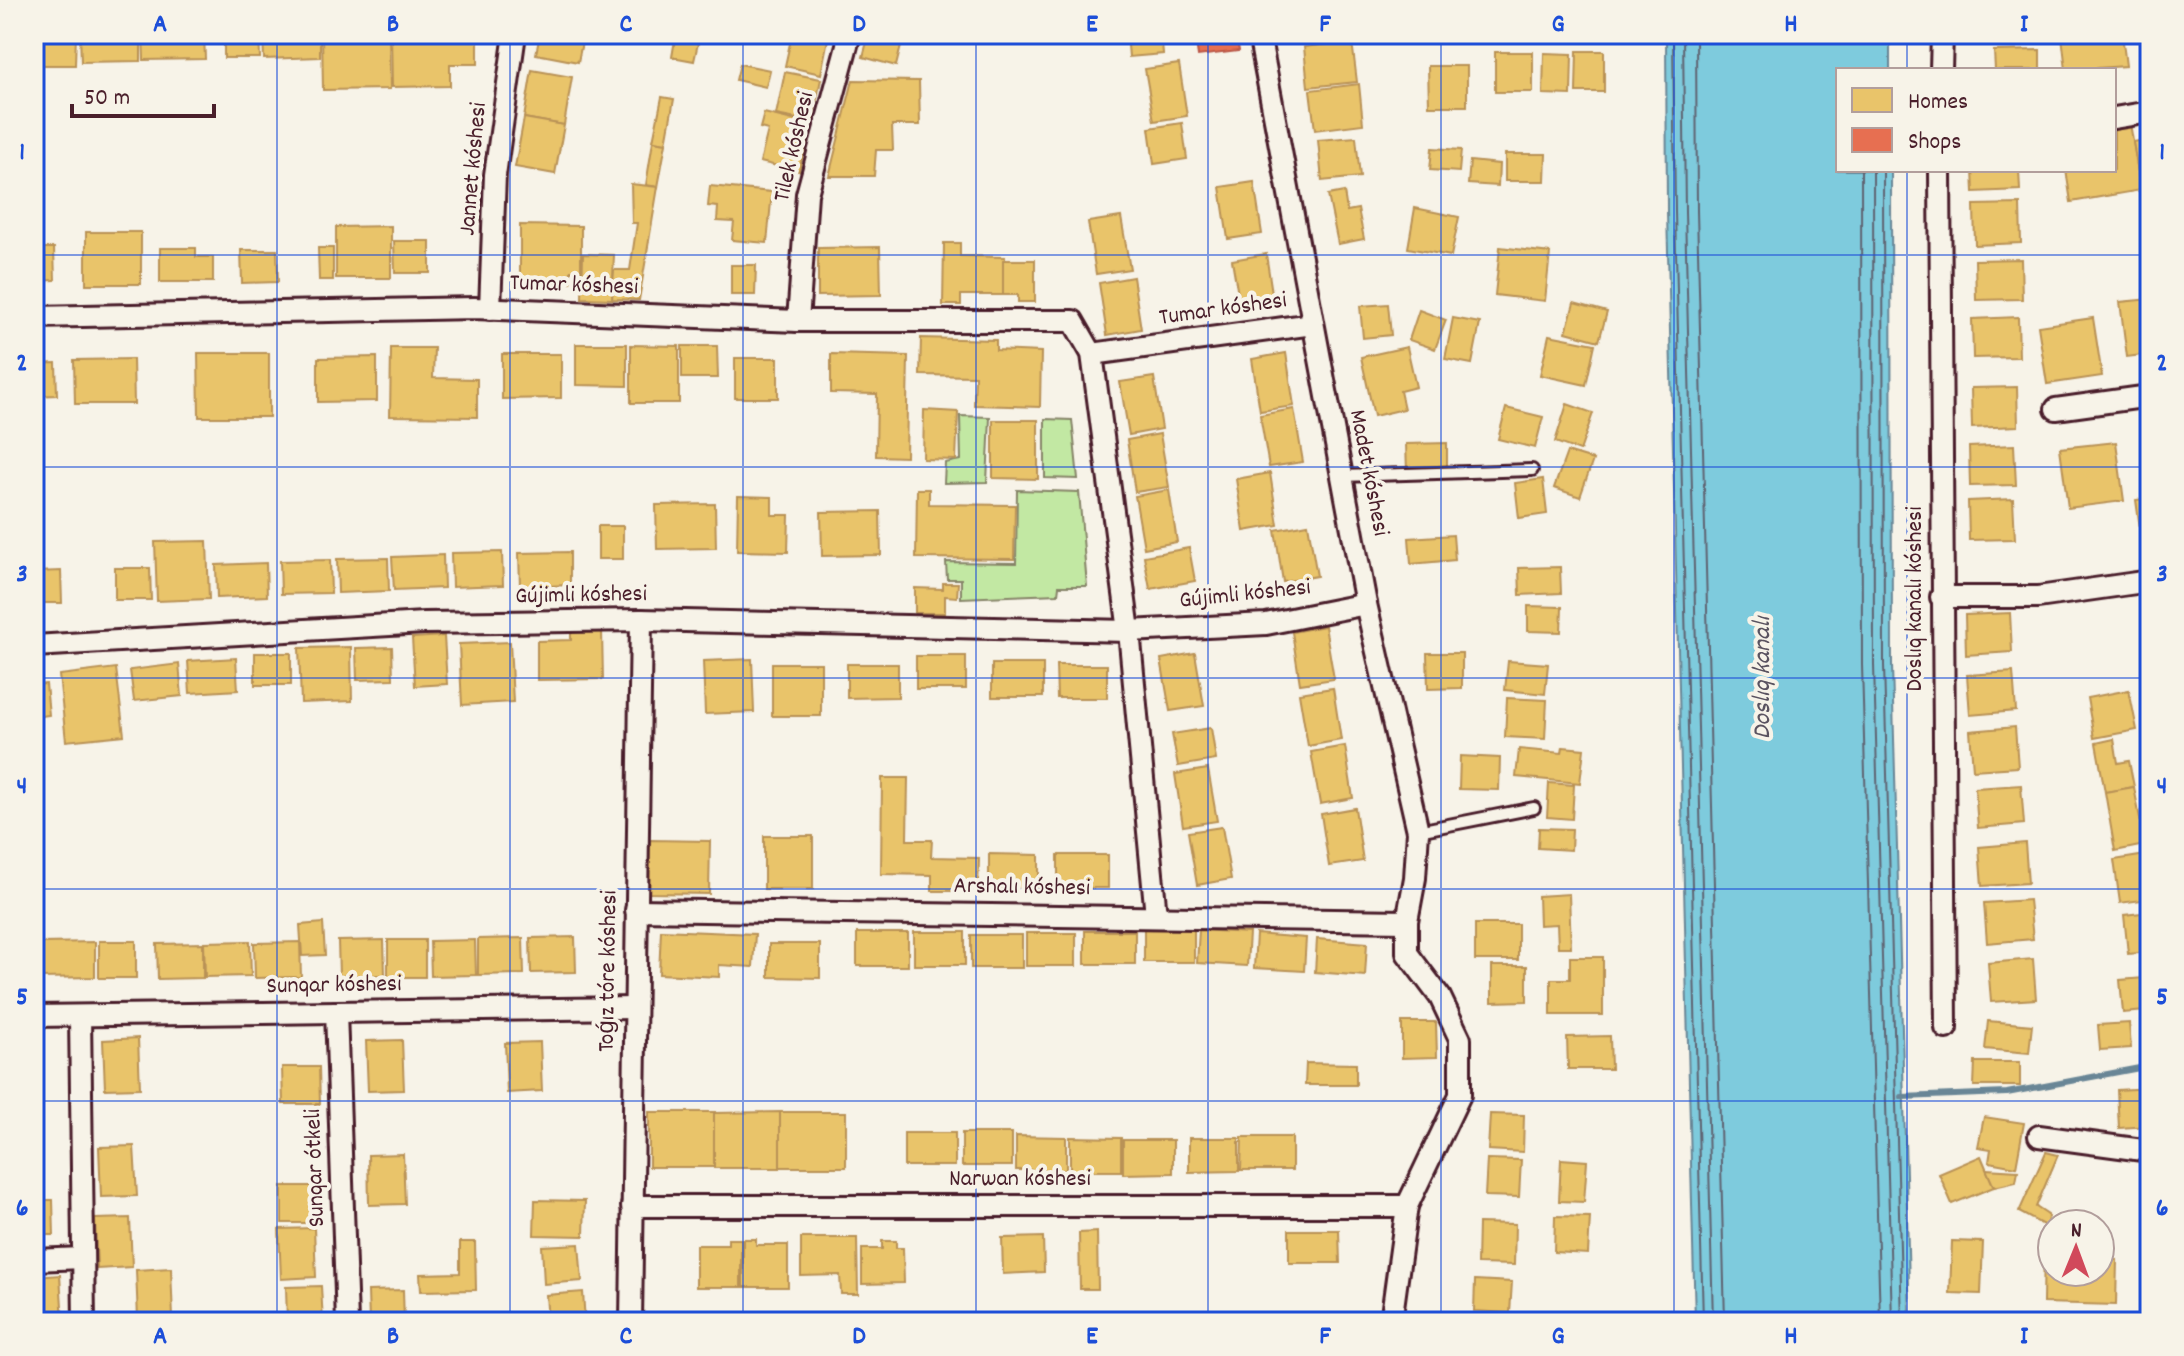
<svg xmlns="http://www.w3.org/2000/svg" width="2184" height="1356" font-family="Dekko,sans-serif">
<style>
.green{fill:#c2e8a3;stroke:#868467;stroke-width:2}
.water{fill:#7ecbdd;stroke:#698696;stroke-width:2}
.homes{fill:#e9c46a;stroke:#b99257;stroke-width:2}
.shops{fill:#e76f51;stroke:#b85746;stroke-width:2}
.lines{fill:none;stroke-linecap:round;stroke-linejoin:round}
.shore{stroke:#5f6472;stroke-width:2}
.stream{stroke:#698696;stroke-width:6}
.service-casing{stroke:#4a1f2b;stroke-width:16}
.minor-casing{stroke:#4a1f2b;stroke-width:26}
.service{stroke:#f7f3e8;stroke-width:10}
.minor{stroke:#f7f3e8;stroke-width:20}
.grid{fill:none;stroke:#1d4ed8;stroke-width:2;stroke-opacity:0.55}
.labels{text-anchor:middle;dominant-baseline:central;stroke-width:8;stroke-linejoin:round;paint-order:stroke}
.street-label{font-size:24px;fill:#4a1f2b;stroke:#f7f3e8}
.water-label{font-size:26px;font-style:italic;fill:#5a5360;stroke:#f7f3e8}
.neatline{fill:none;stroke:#1d4ed8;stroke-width:3}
.grid-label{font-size:26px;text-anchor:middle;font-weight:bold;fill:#1d4ed8}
</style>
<rect width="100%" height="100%" fill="#f7f3e8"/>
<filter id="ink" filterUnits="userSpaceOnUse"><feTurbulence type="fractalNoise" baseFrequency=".0125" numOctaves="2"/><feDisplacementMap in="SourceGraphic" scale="16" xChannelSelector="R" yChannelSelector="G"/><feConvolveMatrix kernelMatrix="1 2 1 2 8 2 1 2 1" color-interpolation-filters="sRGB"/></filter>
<g filter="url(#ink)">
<g class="green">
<path d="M960,416L990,417L987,482L944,483L945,463L961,460Z"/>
<path d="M1045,419L1072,420L1078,479L1045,478Z"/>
<path d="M1017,490L1079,492L1087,586H1059L1058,594L961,598V579H947L946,562L1016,563Z"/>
</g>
<path class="water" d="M1666,34H1890V70H1838V170H1891L1892,665L1910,1322H1695L1667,212Z"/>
<g class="homes">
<path d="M34,34H76L75,65H34Z"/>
<path d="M80,34H141V61L81,62Z"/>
<path d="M143,34H204L205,59L144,60Z"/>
<path d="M224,34H259L260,58H224Z"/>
<path d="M263,34H320V57L264,59Z"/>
<path d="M322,34H389L390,89L323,90Z"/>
<path d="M391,34H478V64H450V86L392,87Z"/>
<path d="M540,34L583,37L578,62L536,54Z"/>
<path d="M676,34H700L694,61L672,57Z"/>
<path d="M792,34H829L821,74L785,66Z"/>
<path d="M869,34H904L896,66L863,57Z"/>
<path d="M1127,34H1161L1163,54L1129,57Z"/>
<path d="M2122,34L2126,66L2066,70L2062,36Z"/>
<path d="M1352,41L1357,82L1308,87L1304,47Z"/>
<path d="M2040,50V70H1995L1994,51Z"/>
<path d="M1577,51H1604V92H1576Z"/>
<rect x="1495" y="52" width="38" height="40"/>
<path d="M1544,53L1572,54L1571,95L1543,94Z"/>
<path d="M740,64L770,70L766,87L736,80Z"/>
<path d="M1179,64L1187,116L1154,121L1145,69Z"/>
<path d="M1428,66H1467V106H1429Z"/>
<path d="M532,70L572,77L564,125L524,118Z"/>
<path d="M785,72L821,79L812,122L776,115Z"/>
<path d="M853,80L919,81L920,125H892L893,150H876L874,176H829Z"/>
<path d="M1359,84L1363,124L1315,130L1310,90Z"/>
<path d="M662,97L674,99L666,143L653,141Z"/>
<path d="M764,113L805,123L801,137L807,139L799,171L760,162L768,130L760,128Z"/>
<path d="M524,118L564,125L555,174L515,167Z"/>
<path d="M1182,123L1187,159L1154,164L1149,128Z"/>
<path d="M2130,123L2141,190L2071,202L2066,170H2114V126Z"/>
<path d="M1356,137L1360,177L1322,181L1318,140Z"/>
<path d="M2150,139V189L2141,190L2133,142Z"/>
<path d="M653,141L666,143L658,187L646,185Z"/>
<path d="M1432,148L1461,150L1459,172L1430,170Z"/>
<path d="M1505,154H1546L1545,181H1505Z"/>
<path d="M1470,161L1499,164L1498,186L1468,184Z"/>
<path d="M1973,170H2019L2020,190L1974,192Z"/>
<path d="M1254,182L1262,234L1228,239L1220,187Z"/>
<path d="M631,184L658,187L639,300L612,299L614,270H630L637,223H632Z"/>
<path d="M710,186L772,192L767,243L732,240L734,222L717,221L718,207L708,206Z"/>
<path d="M1344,192L1347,211L1358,209L1364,239L1338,244L1328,195Z"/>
<path d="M2020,204L2021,243L1975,245L1974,205Z"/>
<path d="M1415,208L1459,217L1451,256L1408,248Z"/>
<path d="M1121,217L1130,269L1096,274L1088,222Z"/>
<path d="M520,225L581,226V271H571V282H520Z"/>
<path d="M391,226V278H336V227Z"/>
<rect x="86" y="232" width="55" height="52"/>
<path d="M394,241H430V273H395Z"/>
<path d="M944,243H960V256L1005,257L1003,295H961V305H943Z"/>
<path d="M880,247L881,295L818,296V248Z"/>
<path d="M1500,247L1550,253L1545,301L1495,295Z"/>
<path d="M34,248H54L55,280L34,281Z"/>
<path d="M160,248H196V257H213V282H160Z"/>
<path d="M318,248H333V280H319Z"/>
<path d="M241,250H277L278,282L242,283Z"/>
<path d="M583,254L614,255L612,299L582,298Z"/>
<path d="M1266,254L1274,306L1241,312L1232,260Z"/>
<path d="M2021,259L2022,299L1976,300L1975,260Z"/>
<path d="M1003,260H1035V302H1018V295H1003Z"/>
<path d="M731,265H756L755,295H731Z"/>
<path d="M1133,277L1141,329L1107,335L1099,283Z"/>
<path d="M2150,299V354L2127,357L2120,302Z"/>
<path d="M1574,303L1607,312L1599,341L1566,332Z"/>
<path d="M1388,304L1391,335L1363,338L1360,306Z"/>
<path d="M1419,310L1446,320L1435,349L1409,340Z"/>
<path d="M2018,317L2019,357L1973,358L1972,319Z"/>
<path d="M1453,318L1480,323L1472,364L1445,359Z"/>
<path d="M2093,318L2102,376L2047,384L2038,326Z"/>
<path d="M1549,335L1595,344L1586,385L1540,375Z"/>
<path d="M921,338L996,340V350L1041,352L1040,407L974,405L975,376L920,375Z"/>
<path d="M576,344H627V386L576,385Z"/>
<path d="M631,345L679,346V403H631Z"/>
<path d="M682,346H717L718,378H682Z"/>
<path d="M1407,347L1416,387L1400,391L1404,409L1374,416L1361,357Z"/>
<path d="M391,348H434L433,378L477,379V417L390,416Z"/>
<path d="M198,353H269V417H199Z"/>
<path d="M1286,353L1294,406L1260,411L1252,359Z"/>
<path d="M502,354H561V398L502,399Z"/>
<path d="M831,354L908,356L906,457L876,456L877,394L831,393Z"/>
<path d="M377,357V401L318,402V358Z"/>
<rect x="735" y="358" width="43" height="40"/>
<path d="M133,359L134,404H75L74,360Z"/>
<path d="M56,363L57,395L34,396V364Z"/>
<path d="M1154,377L1162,429L1129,435L1120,382Z"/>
<path d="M2017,387L2018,426L1972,428L1971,388Z"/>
<path d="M1567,404L1593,413L1580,451L1555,442Z"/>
<path d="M1506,408L1543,417L1535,448L1498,439Z"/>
<path d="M1294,409L1303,462L1269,467L1260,415Z"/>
<path d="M924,410L958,412L956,460L923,459Z"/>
<path d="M993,420H1038V479L993,478Z"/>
<path d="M1160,434L1169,487L1135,492L1127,440Z"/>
<path d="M2116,442L2124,501L2068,508L2060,448Z"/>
<path d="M1447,443V470L1407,471L1406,444Z"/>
<path d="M2014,445L2016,485L1970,486L1969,447Z"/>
<path d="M1567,452L1593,460L1580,497L1554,488Z"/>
<path d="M1270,473L1278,525L1244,531L1236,479Z"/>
<path d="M1543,479L1547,514L1519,518L1515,483Z"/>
<path d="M917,489H929V504L1015,505L1014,559L916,558Z"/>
<path d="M1169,490L1177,542L1144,548L1135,496Z"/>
<path d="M738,496L772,497V515H789L788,552L737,551Z"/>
<path d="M2150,498V542L2142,543L2136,500Z"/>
<path d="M2013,499L2015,539L1969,540L1968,501Z"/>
<path d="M715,504L716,548L657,549L656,505Z"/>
<path d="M880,511L881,555L822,556L821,512Z"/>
<path d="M1308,524L1317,576L1283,582L1275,530Z"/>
<rect x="598" y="526" width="25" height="33"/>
<path d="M1453,535L1455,560L1411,564L1409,538Z"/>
<path d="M207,541L209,599L157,601L155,542Z"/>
<path d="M1189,548L1195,581L1150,589L1144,556Z"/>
<path d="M502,552L503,585L452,587L451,553Z"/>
<path d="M570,552V585L520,587L519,553Z"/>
<path d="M443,555L444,588L394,590L392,557Z"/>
<path d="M388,558L389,591L338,593L337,559Z"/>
<path d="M330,560L331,593L281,594L280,561Z"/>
<path d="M266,563L267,596L217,598L216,565Z"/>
<path d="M1560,567L1561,593L1520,595L1519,568Z"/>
<path d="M115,568H150L151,600H115Z"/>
<path d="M61,571L62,603H34V572Z"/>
<path d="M943,583H958L957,597L945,596V613H915V588L943,589Z"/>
<path d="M1528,606L1562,607L1561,632L1528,631Z"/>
<path d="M2010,613L2012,652L1966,655L1965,615Z"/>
<path d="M1325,626L1334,679L1300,684L1292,632Z"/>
<path d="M571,630H602L603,679L537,680V641L571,640Z"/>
<path d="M444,636L447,684L415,686L412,638Z"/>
<path d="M510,642L513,702L462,705L459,644Z"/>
<path d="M351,647L352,701L301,703L299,648Z"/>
<path d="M392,647L393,679L357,680L356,648Z"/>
<rect x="255" y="653" width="36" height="32"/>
<path d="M1195,653L1204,706L1170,711L1161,659Z"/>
<path d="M1427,653H1462V688L1428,689Z"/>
<rect x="916" y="656" width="50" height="33"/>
<path d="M236,658L238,690L190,693L188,661Z"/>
<path d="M752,659L754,712L705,714L703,661Z"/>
<path d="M1508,661L1548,664L1545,694L1505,690Z"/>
<rect x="772" y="663" width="49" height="53"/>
<path d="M179,664L182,696L134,701L130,670Z"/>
<path d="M847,664H898V697L847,698Z"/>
<rect x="992" y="664" width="51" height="33"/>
<path d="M1056,665H1107V698H1057Z"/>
<path d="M116,668L124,735L66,741L59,675Z"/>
<path d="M2013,672L2016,711L1970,715L1967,675Z"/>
<path d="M46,684L49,715L34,717V685Z"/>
<path d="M1333,688L1341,740L1308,746L1299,693Z"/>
<path d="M2129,690L2137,730L2094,738L2087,698Z"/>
<path d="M1507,698L1547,700L1545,739L1505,737Z"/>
<path d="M2015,727L2018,767L1973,770L1970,731Z"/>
<path d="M1211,728L1216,760L1178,766L1172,734Z"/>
<path d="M2114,739L2118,763L2129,761L2134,787L2105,792L2096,743Z"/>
<path d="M1345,746L1353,798L1320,804L1311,752Z"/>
<path d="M1563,747L1584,749L1580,783L1516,777L1519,749L1562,753Z"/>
<path d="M1460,756L1500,758L1499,790L1459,789Z"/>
<path d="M1208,769L1217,821L1183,826L1175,774Z"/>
<path d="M882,778H908L907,840H932L931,857L979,858L978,891H932V875L881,874Z"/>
<path d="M1549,783L1574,785L1572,819L1547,817Z"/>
<path d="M2021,785L2024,824L1978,828L1975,788Z"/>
<path d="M2134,787L2145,845L2115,851L2105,792Z"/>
<path d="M1355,808L1363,861L1329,866L1321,814Z"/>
<path d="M1222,827L1231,879L1197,885L1188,832Z"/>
<path d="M1539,828L1572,829L1571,850L1538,848Z"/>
<rect x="764" y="836" width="49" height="53"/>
<path d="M650,840L710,841L709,894L649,893Z"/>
<path d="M2025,843L2028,883L1982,886L1979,847Z"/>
<path d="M989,854L1039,855V888H989Z"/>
<rect x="1058" y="855" width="50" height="33"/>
<path d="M2146,855L2150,899L2120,903L2114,860Z"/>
<path d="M1569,894L1571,947H1558L1557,924L1539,925L1538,896Z"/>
<path d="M2029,900L2033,939L1987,943L1984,903Z"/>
<path d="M2150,912V952L2128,954L2124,915Z"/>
<path d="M323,923L325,955L302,956L300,925Z"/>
<rect x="1475" y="924" width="43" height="36"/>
<rect x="1144" y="929" width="50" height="33"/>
<path d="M661,930L755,934L753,967L719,965V977L659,974Z"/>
<path d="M1199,930L1249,933L1247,966L1197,963Z"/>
<rect x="1085" y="931" width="50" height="33"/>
<rect x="914" y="932" width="51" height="33"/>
<rect x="857" y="933" width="51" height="33"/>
<rect x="1026" y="933" width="50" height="33"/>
<path d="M1256,934L1306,938L1304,971L1254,968Z"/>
<rect x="971" y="935" width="51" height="33"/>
<path d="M575,937L576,972L531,973L530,938Z"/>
<path d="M523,938L524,974L478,975V939Z"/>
<path d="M1317,939L1367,943L1365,976L1315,972Z"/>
<path d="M384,940L385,975L339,976L338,941Z"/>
<rect x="388" y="940" width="37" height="37"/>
<path d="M475,940L476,975L431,976L430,941Z"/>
<rect x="99" y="941" width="37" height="37"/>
<path d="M250,941L251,976L205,977L204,942Z"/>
<path d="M95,942V977L40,978V943Z"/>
<path d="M300,942L301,977L255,978L254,943Z"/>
<path d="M203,943V978L158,979L157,944Z"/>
<path d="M769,944H820V978L769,977Z"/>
<path d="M1570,957H1603V1015H1551V979H1570Z"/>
<path d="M2033,959L2036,999L1991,1002L1988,963Z"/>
<path d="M1492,966H1527V1001L1492,1002Z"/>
<path d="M2144,978L2146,1011L2123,1013L2120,980Z"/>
<path d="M1988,1021L2032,1025L2029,1053L1985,1049Z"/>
<path d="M1402,1022H1436L1437,1057L1402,1058Z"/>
<path d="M2129,1023L2131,1048L2100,1050L2098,1025Z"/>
<path d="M1610,1036L1611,1069H1568L1567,1037Z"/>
<path d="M138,1038L140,1088L105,1089L103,1040Z"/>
<path d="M402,1040L404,1090L368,1091L366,1041Z"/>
<path d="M540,1042L542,1091L507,1093L505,1043Z"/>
<path d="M1975,1062H2020V1086H1974Z"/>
<path d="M1306,1063L1356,1064V1085H1305Z"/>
<path d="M282,1067H319L320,1104H283Z"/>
<path d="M2150,1088V1126L2119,1128L2117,1090Z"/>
<rect x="649" y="1112" width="66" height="55"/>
<path d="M780,1112V1168H714V1113Z"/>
<rect x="780" y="1112" width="66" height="55"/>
<path d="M1490,1114L1524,1115L1523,1152L1488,1150Z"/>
<path d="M1984,1117L2024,1123L2016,1167L1989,1162L1991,1149L1978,1147Z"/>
<rect x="904" y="1133" width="51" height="33"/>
<rect x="962" y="1133" width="50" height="33"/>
<path d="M1016,1136L1066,1137V1170H1016Z"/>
<path d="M1070,1137L1121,1138V1171H1070Z"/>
<path d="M1242,1137H1292V1170H1241Z"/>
<path d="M1189,1138H1239V1171L1189,1172Z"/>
<path d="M1123,1140H1173V1173L1123,1174Z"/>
<path d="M134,1146L137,1196L101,1197L99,1147Z"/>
<path d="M2046,1152L2058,1155L2036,1207L2048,1215L2047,1227L2019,1212Z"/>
<path d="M403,1154L405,1204L369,1205L368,1155Z"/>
<path d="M1981,1156L1994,1187L1952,1204L1939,1174Z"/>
<path d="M1487,1159L1521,1160L1519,1197L1485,1196Z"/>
<path d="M1561,1159L1587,1161L1584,1202L1559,1201Z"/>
<path d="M1986,1169L2018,1171L2016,1182L1994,1187Z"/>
<rect x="282" y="1186" width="37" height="37"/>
<path d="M2149,1193H2150V1260H2146Z"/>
<path d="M34,1200H53L54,1235H34Z"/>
<path d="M535,1200L585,1201L584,1236L534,1235Z"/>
<path d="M1555,1216L1590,1217L1588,1254L1554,1252Z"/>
<path d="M130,1218L132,1267L97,1269L95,1219Z"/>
<path d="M1478,1223L1515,1224L1514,1265L1477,1264Z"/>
<path d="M314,1228L316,1277L281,1279L279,1229Z"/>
<path d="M1289,1230H1339L1340,1263H1289Z"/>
<path d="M1097,1232L1098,1289H1080L1079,1233Z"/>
<path d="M1043,1237L1044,1272L1003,1274L1002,1238Z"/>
<path d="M801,1238H857L858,1294H841L840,1275L801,1276Z"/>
<path d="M728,1239H741V1287H696V1245H728Z"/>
<path d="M743,1239H756V1245H788V1287H743Z"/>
<path d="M882,1241H896V1248H903L904,1283L862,1284V1249H882Z"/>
<path d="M1952,1241L1983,1242L1981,1294L1950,1293Z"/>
<path d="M460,1242H475L476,1290L421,1291L420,1274L460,1273Z"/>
<path d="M579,1244L582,1281L544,1284L542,1246Z"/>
<path d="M2044,1244H2052V1272H2100V1259L2117,1260L2116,1305L2043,1303Z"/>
<path d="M171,1268L173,1318L138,1319L136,1270Z"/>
<path d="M60,1275L63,1322H34V1277Z"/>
<path d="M1475,1280L1512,1282L1510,1313L1474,1311Z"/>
<path d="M321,1286L323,1322H287L286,1287Z"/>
<path d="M403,1290L404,1322H369L368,1291Z"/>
<path d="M583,1292L585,1322H548L546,1295Z"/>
</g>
<path class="shops" d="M1236,34L1239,51L1198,56L1195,35Z"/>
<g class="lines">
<g class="shore">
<path d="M1673,34L1675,212L1703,1322"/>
<path d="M1683,34L1685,212L1713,1322"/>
<path d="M1696,34L1697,211L1725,1322"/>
<path d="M1861,170L1862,665L1880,1322"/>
<path d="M1873,170L1874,665L1892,1322"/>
<path d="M1883,170L1884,665L1902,1322"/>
</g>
<path class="stream" d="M1902,1097L2007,1093L2150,1066"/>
<defs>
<g id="service">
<path d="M1342,476L1532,470"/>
<path d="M1418,831L1534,808"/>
</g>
<g id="minor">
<path d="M1259,34L1366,604L1418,831L1415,878L1407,921V953L1440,997L1460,1039V1095L1407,1206L1391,1322"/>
<path d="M1941,70L1942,34"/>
<path d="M2114,118L2150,112"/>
<path d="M1940,170L1946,1028"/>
<path d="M490,309L495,175L515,34"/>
<path d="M34,317L474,308L798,321H1073L1092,354L1129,631L1156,916"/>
<path d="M798,321L807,194L850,34"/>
<path d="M1092,354L1313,324"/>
<path d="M2056,409L2150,396"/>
<path d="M1941,597H2038L2150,581"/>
<path d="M34,646L424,623L641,620L1129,631L1266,624L1366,604"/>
<path d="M636,910L1407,921"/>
<path d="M336,1012L347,1322"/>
<path d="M34,1016L635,1008"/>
<path d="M80,1016L84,1322"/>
<path d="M2039,1136L2150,1151"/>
<path d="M632,1206H1407"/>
<path d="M34,1260L83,1258"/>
<path d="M631,1322L641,620"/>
</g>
</defs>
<use href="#service" class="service-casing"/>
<use href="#minor" class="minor-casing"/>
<use href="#service" class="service"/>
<use href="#minor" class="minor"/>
</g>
</g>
<path class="grid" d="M277,34V1322M510,34V1322M743,34V1322M976,34V1322M1208,34V1322M1441,34V1322M1674,34V1322M1907,34V70M1907,170V1322M34,255H2150M34,467H2150M34,678H2150M34,889H2150M34,1101H2150"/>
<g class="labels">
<g class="street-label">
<text transform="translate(795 147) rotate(-77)">Tilek kóshesi</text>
<text transform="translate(474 169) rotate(-85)">Jannet kóshesi</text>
<text transform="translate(574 286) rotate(2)">Tumar kóshesi</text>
<text transform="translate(1223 310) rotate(-8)">Tumar kóshesi</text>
<text transform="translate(1368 473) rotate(79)">Madet kóshesi</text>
<text transform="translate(1245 595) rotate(-6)">Gújimli kóshesi</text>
<text transform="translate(581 596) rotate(-1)">Gújimli kóshesi</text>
<text transform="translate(1916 599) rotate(-90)">Doslıq kanalı kóshesi</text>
<text transform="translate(1022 888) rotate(1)">Arshalı kóshesi</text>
<text transform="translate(609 971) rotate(-89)">Toǵız tóre kóshesi</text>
<text transform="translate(334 986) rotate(-1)">Sunqar kóshesi</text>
<text transform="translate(316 1168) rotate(-92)">Sunqar ótkeli</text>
<text x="1020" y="1180">Narwan kóshesi</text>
</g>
<g class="water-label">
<text transform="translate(1763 678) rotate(-90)">Doslıq kanalı</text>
</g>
</g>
<rect width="2184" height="1356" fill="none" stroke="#f7f3e8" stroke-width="88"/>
<rect x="1836" y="68" width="280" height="104" fill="#f7f3e8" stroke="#b29e9c" stroke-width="2"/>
<rect x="1852" y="88" width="40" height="24" fill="#e9c46a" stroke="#b29e9c" stroke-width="2"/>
<text x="1908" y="108" font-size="24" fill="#4a1f2b">Homes</text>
<rect x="1852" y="128" width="40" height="24" fill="#e76f51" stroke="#b29e9c" stroke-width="2"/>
<text x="1908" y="148" font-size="24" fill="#4a1f2b">Shops</text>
<g transform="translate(2076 1248) rotate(1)"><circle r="38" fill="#f7f3e8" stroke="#b29e9c" stroke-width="2"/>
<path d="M0-6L14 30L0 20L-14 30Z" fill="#d1495b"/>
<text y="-12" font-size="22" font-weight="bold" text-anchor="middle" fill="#4a1f2b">N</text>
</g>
<path d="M72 104v12h142v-12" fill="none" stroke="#4a1f2b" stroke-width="4"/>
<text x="84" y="104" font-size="24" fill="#4a1f2b" stroke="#f7f3e8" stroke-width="6" paint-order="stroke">50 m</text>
<rect x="44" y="44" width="2096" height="1268" class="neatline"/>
<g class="grid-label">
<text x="160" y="31">A</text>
<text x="393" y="31">B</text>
<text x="626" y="31">C</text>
<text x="859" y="31">D</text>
<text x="1092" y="31">E</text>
<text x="1325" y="31">F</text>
<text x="1558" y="31">G</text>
<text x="1791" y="31">H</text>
<text x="2024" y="31">I</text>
<text x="22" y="159">1</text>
<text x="2162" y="159">1</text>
<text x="22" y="370">2</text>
<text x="2162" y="370">2</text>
<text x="22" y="581">3</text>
<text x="2162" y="581">3</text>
<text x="22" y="793">4</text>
<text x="2162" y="793">4</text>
<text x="22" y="1004">5</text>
<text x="2162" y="1004">5</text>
<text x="22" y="1215">6</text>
<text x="2162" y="1215">6</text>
<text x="160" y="1343">A</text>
<text x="393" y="1343">B</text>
<text x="626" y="1343">C</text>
<text x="859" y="1343">D</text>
<text x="1092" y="1343">E</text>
<text x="1325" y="1343">F</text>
<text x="1558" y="1343">G</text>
<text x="1791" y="1343">H</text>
<text x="2024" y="1343">I</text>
</g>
</svg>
